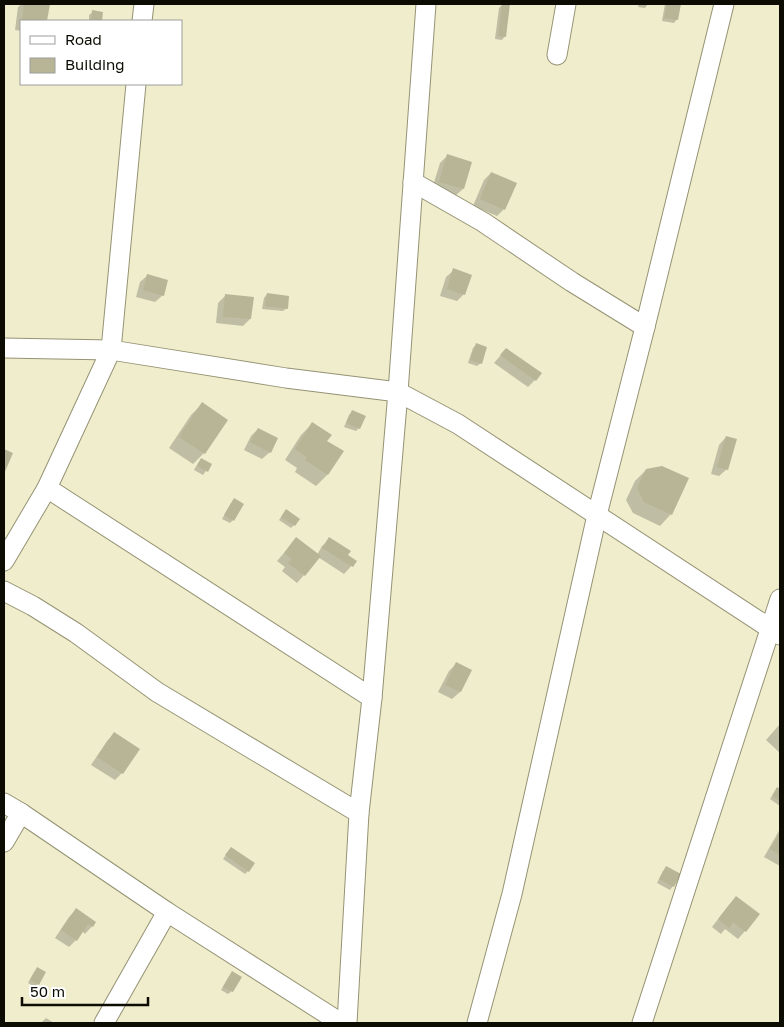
<svg xmlns="http://www.w3.org/2000/svg" width="784" height="1027" font-family="'Golos Text',sans-serif">
<style>
.shadow{fill:#0003}
.building{fill:#b7b596}
.lines{fill:none;stroke-linecap:round;stroke-linejoin:round}
.street-casing{stroke:#959374;stroke-width:21}
.street{stroke:#fff;stroke-width:19}
</style>
<rect width="100%" height="100%" fill="#efedcc"/>
<g class="shadow">
<path d="M22,4H48L46,21H21V31L15,30L18,7Z"/>
<path d="M639,4H648L645,8L638,7Z"/>
<path d="M665,4H680L677,19L674,23L662,21Z"/>
<path d="M502,5L505,36L502,40L495,39L499,8Z"/>
<path d="M93,12L102,13L101,21H89V15Z"/>
<path d="M447,156L463,189L455,196L432,189L440,163Z"/>
<path d="M491,173L504,209L497,216L473,206L484,180Z"/>
<path d="M454,270L464,294L457,301L440,296L446,277Z"/>
<path d="M148,275L163,295L155,302L136,297L140,282Z"/>
<path d="M267,294L287,308L283,311L262,309L264,298Z"/>
<path d="M225,296L250,319L243,326L216,323L218,303Z"/>
<path d="M476,345L481,363L477,366L468,363L473,348Z"/>
<path d="M506,349L535,380L528,387L494,363Z"/>
<path d="M202,404L226,420L204,453L193,464L169,448L191,415Z"/>
<path d="M352,412L359,428L356,431L344,427L349,415Z"/>
<path d="M312,424L326,441L327,475L316,486L295,472L297,468L285,460L301,435Z"/>
<path d="M258,429L270,452L262,459L244,450L251,436Z"/>
<path d="M726,437L727,469L719,476L711,474L719,445Z"/>
<path d="M201,460L211,464L203,475L194,470L198,463Z"/>
<path d="M646,470L671,514L660,526L633,513L626,500L635,481Z"/>
<path d="M231,503L233,520L230,523L222,519Z"/>
<path d="M283,514L294,525L291,528L279,520Z"/>
<path d="M296,539L317,555L322,546L330,539L346,556L355,562L344,574L318,557L304,575L297,583L282,571L285,567L277,561Z"/>
<path d="M456,664L470,671L460,692L452,699L438,692L449,671Z"/>
<path d="M780,724V753L766,740Z"/>
<path d="M114,734L122,773L115,780L91,765L107,741Z"/>
<path d="M777,788L780,790V806L770,799Z"/>
<path d="M780,829V866L764,857Z"/>
<path d="M228,852L248,871L245,874L223,859Z"/>
<path d="M666,868L673,886L670,890L657,883L663,871Z"/>
<path d="M736,898L758,915L745,931L738,939L725,929L721,934L712,927L729,905Z"/>
<path d="M76,910L95,923L85,934L82,931L76,940L69,947L55,938L69,917Z"/>
<path d="M38,969V984L35,987L28,983L34,972Z"/>
<path d="M229,976L232,991L228,994L221,990Z"/>
<path d="M46,1018L54,1023H41Z"/>
</g>
<g class="building">
<path d="M24,4H50L47,21H22Z"/>
<path d="M502,4H510L506,37L498,36Z"/>
<path d="M667,4H681L678,20L664,18Z"/>
<path d="M92,10L103,12L102,21L91,20Z"/>
<path d="M447,154L472,162L464,189L439,182Z"/>
<path d="M491,172L517,183L505,210L480,199Z"/>
<path d="M453,268L472,275L465,295L447,289Z"/>
<path d="M147,274L168,280L164,296L143,290Z"/>
<path d="M267,293L289,296L288,309L265,306Z"/>
<path d="M225,294L254,297L251,319L223,317Z"/>
<path d="M476,343L487,347L482,364L470,360Z"/>
<path d="M506,348L542,373L536,381L500,355Z"/>
<path d="M202,402L228,420L205,454L179,437Z"/>
<path d="M352,410L366,416L360,429L346,423Z"/>
<path d="M312,422L332,435L327,441L344,451L328,475L305,460L307,457L295,449Z"/>
<path d="M258,428L278,438L271,453L250,442Z"/>
<path d="M726,436L737,439L728,470L717,467Z"/>
<path d="M4,449L13,453L4,474Z"/>
<path d="M201,458L212,464L208,472L197,466Z"/>
<path d="M662,466L689,478L672,515L644,502L637,488L646,469Z"/>
<path d="M234,498L244,504L234,521L224,515Z"/>
<path d="M286,509L300,519L295,526L281,517Z"/>
<path d="M296,537L321,556L305,576L288,563L292,559L284,553Z"/>
<path d="M329,537L351,551L348,555L357,561L353,567L322,548Z"/>
<path d="M456,662L472,670L461,692L445,685Z"/>
<path d="M114,732L140,749L123,774L97,757Z"/>
<path d="M777,787L780,789V801L772,796Z"/>
<path d="M780,832V855L770,849Z"/>
<path d="M231,847L255,863L249,872L225,855Z"/>
<path d="M666,866L681,874L674,887L659,879Z"/>
<path d="M736,896L760,914L746,932L733,922L729,928L718,919Z"/>
<path d="M76,908L96,922L93,927L88,924L77,941L61,930Z"/>
<path d="M37,967L46,972L39,985L30,980Z"/>
<path d="M232,971L242,977L233,992L223,987Z"/>
</g>
<g class="lines">
<defs>
<g id="street">
<path d="M142,21L144,4"/>
<path d="M557,55L566,4"/>
<path d="M413,182L483,222L572,282L645,327"/>
<path d="M4,348L111,350L286,378L398,392L458,424L780,635"/>
<path d="M47,488L372,698"/>
<path d="M4,561L47,488L111,350L136,84"/>
<path d="M4,591L33,606L76,633L157,692L359,813"/>
<path d="M4,803L21,813L167,912L341,1023"/>
<path d="M4,842L21,813"/>
<path d="M104,1023L167,912"/>
<path d="M347,1023L359,813L372,698L398,392L426,4"/>
<path d="M477,1023L512,894L597,515L645,327L724,4"/>
<path d="M642,1023L780,599"/>
</g>
</defs>
<use href="#street" class="street-casing"/>
<use href="#street" class="street"/>
</g>
<rect width="784" height="1027" fill="none" stroke="#0d0c03" stroke-width="10"/>
<rect x="20" y="20" width="162" height="65" fill="#ffffff" stroke="#9e9e9a"/>
<rect x="30" y="36" width="25" height="8" fill="#ffffff" stroke="#9e9e9a"/>
<text x="65" y="45" font-size="15" fill="#0d0c03">Road</text>
<rect x="30" y="58" width="25" height="15" fill="#b7b596" stroke="#9e9e9a"/>
<text x="65" y="70" font-size="15" fill="#0d0c03">Building</text>
<path d="M22 997v8h126v-8" fill="none" stroke="#0d0c03" stroke-width="2.5"/>
<text x="30" y="997" font-size="15" fill="#0d0c03" stroke="#ffffff" stroke-width="4" paint-order="stroke">50 m</text>
</svg>
